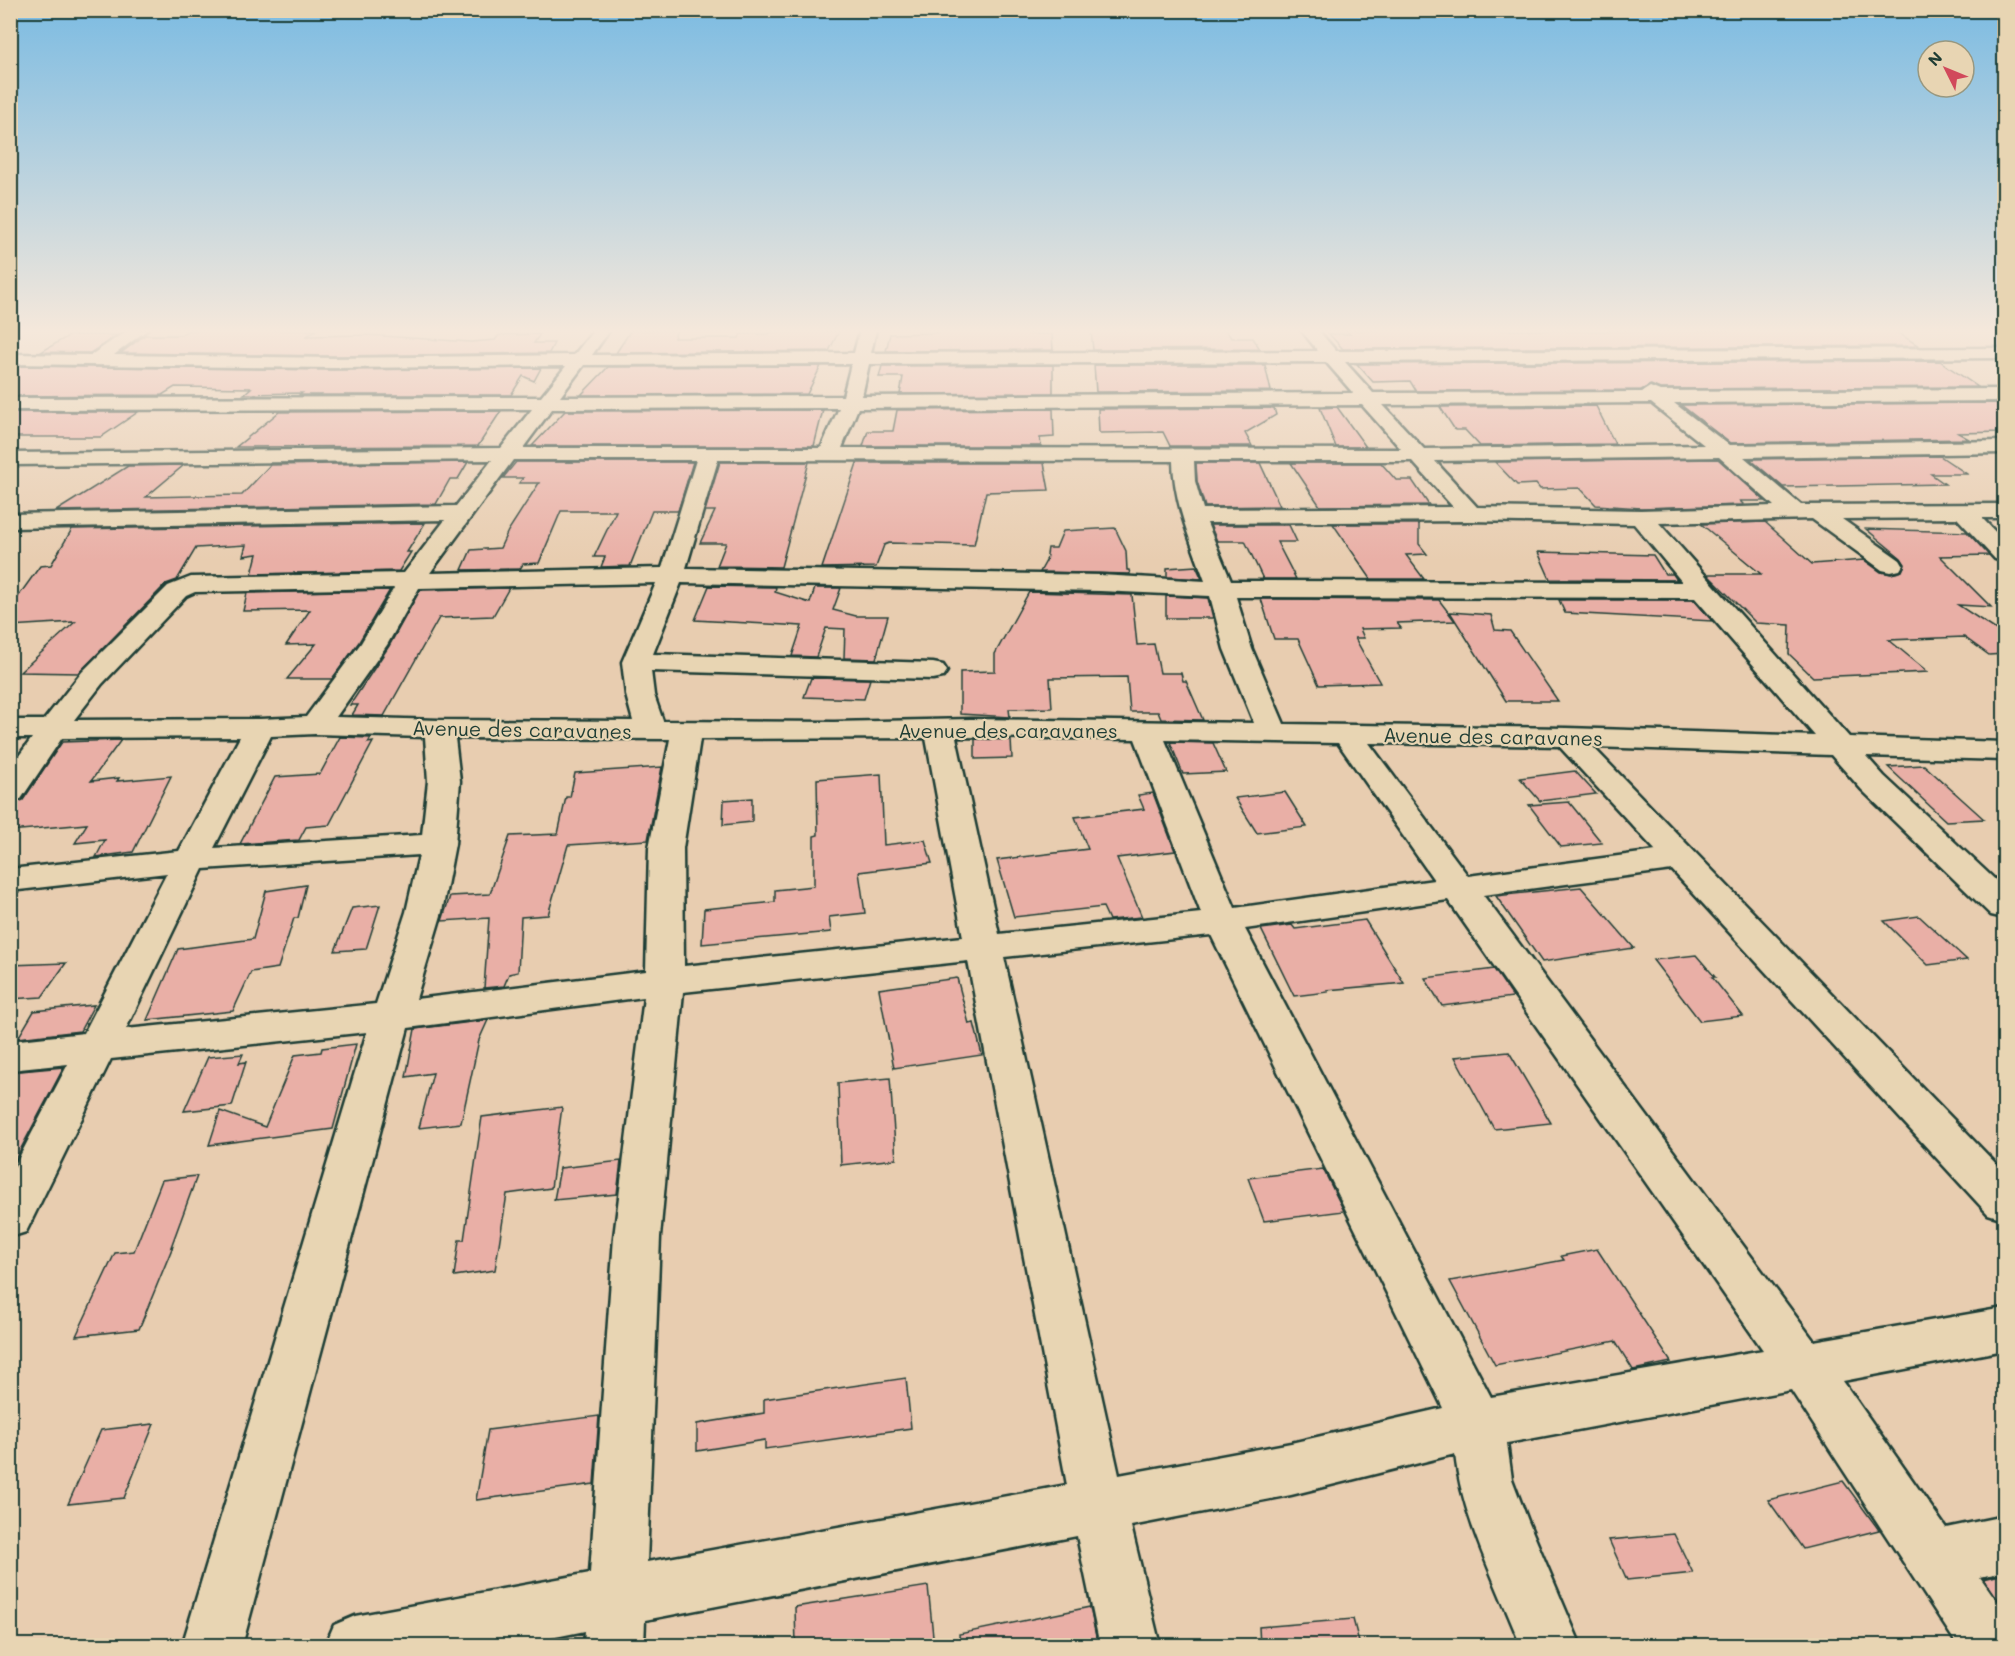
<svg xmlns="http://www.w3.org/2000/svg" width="2015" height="1656" font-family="Mali,sans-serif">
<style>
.building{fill:#e9afa6;stroke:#1f3d34;stroke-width:1.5}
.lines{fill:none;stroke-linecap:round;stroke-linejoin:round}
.minor-casing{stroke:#1f3d34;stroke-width:5}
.minor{fill:#e8d5b3;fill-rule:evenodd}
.labels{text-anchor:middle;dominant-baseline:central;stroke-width:4.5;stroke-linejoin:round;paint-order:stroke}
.street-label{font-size:20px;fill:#1f3d34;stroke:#e8d5b3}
</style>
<rect width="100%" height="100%" fill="#e8cdb0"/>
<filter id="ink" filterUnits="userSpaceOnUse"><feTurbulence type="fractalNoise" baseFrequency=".0167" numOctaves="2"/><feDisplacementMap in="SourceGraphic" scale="12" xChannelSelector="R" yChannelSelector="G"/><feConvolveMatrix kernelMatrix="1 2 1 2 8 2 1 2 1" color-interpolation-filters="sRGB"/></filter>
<g filter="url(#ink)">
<g class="building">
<path d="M188,330H316L307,336L368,335L471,342L495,340L499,335L540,334L534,343H554L549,353L333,356L121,353L145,335H181Z"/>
<path d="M631,330H677L674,338H739L741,334H769L770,332L839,331L829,351L616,353Z"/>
<path d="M940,330H1028L1029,334H1052L1053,350L886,351L890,334L933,333L940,332Z"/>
<path d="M1091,330H1226L1231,338H1253L1260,349L1093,350Z"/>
<path d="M1345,330H1565L1567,331L1894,330L1919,346L1343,349L1329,334H1350Z"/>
<path d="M70,335H117L90,353L41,352Z"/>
<path d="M1940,361L1978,387L1660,389L1651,385L1641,390L1416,391L1410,381L1373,382L1357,364Z"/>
<path d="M1053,365V393L900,394L903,377H879L882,366Z"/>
<path d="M1094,365H1265L1271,391L1096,392Z"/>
<path d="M17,366L333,370L541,368L534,381L523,376L511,395H299L302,393L244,394L251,388L175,387L162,395L10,396V370Z"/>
<path d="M821,366L807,394L581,395L608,367Z"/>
<path d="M2002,403L2004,405V432L1958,433L1969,439L1730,443L1681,405Z"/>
<path d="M1596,406L1615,444L1480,446L1465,430H1455L1440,407Z"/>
<path d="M1337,407L1366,447H1336L1320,408Z"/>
<path d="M1274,408L1276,415L1245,433L1252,446H1170L1163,432L1099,433L1098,409Z"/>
<path d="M1053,409L1054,437L1040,438L1041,446H863L868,431H893L897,410Z"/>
<path d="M823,410L814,446H532L565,411Z"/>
<path d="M501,411L478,446L236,447L279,412Z"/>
<path d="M10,412H138L101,437H10Z"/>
<path d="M1940,456L1967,474H1931L1945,484L1783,487L1750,459Z"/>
<path d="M1718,459L1765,501H1740L1744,505L1641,508L1596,505L1580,488L1540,489L1536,484L1517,485L1495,462Z"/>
<path d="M468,462L458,479H450L436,504L56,511L128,466L184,465L146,497L242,495L270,465Z"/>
<path d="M516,462H693L678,511H652L630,566L601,567L605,557H594L616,511H561L539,563L523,564L520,569L462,570L471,550L500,548L508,531L539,483H519L523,478H503Z"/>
<path d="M720,462H809L781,567L717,566L726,543H700L715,511H705Z"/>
<path d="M857,463H1044L1049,490L986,492L974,545L889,543L884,545L876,567L822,568Z"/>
<path d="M1196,463H1260L1280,506L1205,507L1197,481Z"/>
<path d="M1291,463H1381L1396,480H1412L1429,505L1320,506Z"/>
<path d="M1765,522L1812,564L1864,560L1881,572L1891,574L1902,571L1905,564L1901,558L1866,529L1967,532L1989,555L1940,556L1991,607L1958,605L2004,635V654L1989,655L1964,637L1889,640L1928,672L1813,677L1789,654L1790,625L1756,623L1707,574H1761L1701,524Z"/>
<path d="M425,523L407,552H411L399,571L252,574L257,554L243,556L246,545L196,548L177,580L166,584L79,673L20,672L75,622L10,626V608L40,566L51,565L72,529Z"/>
<path d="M1333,524H1419V544L1427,554L1406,555L1424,579H1371Z"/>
<path d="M1210,525H1289L1297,542H1277L1296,579H1263L1245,541H1217Z"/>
<path d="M1115,528L1126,551L1127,570H1129L1130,574L1040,572L1046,561L1048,548H1056L1063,531Z"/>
<path d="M1538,552L1653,555L1665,574H1673L1677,580L1550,579Z"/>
<path d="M1196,566L1202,579L1167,577V568Z"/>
<path d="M709,586L776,587L775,592L810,603L815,588H841L833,610L856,616H888L876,659L844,658L845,629L826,628L816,657L792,656L802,626L695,620Z"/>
<path d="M509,588L493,616L439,618L384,716L352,715L358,705H350L389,646L420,590Z"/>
<path d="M390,590L359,642L332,679H287L316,644L286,645L310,610L243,611L247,593Z"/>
<path d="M1029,592L1132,595L1137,645L1154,644L1160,673H1181L1183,681H1186L1203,720L1161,719L1158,712H1130L1127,677L1050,678L1052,708L1009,709L1010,717L960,714V672L995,671V654Z"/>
<path d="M1166,596L1208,598L1213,618H1166Z"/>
<path d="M1261,599L1439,600L1455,621L1397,623L1401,628L1360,629L1364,638H1355L1380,683L1319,685L1298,639H1274Z"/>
<path d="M1559,600H1694L1712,621L1565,613Z"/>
<path d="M1450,612L1491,615L1495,630L1510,631L1558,701H1506Z"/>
<path d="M811,678L870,679L864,699L804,697Z"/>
<path d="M340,737L371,738L368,743L373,742L329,825L306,827L299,840L240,844L275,777L320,774Z"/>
<path d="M975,739L1011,740L1012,758L975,759Z"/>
<path d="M121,740L91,781L119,778L117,781L171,776L133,852L96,857L105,840L75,843L87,824L10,831V803L23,800L62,742Z"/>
<path d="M1170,742L1213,743L1226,772L1183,774Z"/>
<path d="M1924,765L1984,819L1946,821L1888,767Z"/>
<path d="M662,767L648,840L568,845L548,915L521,917L518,972L509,974L504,986L484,988L489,918L442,921L450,896L490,894L510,836L558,834L566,797H570L575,773Z"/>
<path d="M1575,771L1596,794L1540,801L1520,778Z"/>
<path d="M881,774L884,845L925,840L932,863L859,872L865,913L829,917L831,932L702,944L704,909L775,902V890L814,886V836L818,835L817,779Z"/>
<path d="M1285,792L1307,827L1257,833L1235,798Z"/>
<path d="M1153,793L1175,851L1117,858L1142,917L1109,920L1103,907L1014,917L997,860L1088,849L1075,817L1144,809L1138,795Z"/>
<path d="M752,798V822L723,825L724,800Z"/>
<path d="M1569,802L1602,843L1561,847L1529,805Z"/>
<path d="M306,885L298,918H294L278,968L251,972L233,1011L147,1020L178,949L253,939L266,891Z"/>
<path d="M1581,887L1634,948L1542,962L1496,896Z"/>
<path d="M380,905L366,949L335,951L352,908Z"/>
<path d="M1919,916L1967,960L1928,965L1884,921Z"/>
<path d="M1365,920L1404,983L1327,990L1328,992L1294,996L1261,929L1292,925L1295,929Z"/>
<path d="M1696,955L1715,977H1712L1743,1016L1700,1021L1653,960Z"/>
<path d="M66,963L42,997L10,999V965Z"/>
<path d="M1494,969L1513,997L1442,1006L1425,978Z"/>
<path d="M957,978L969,1024L974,1023L982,1055L894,1068L879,989Z"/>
<path d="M94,1005L80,1031L18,1038L34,1011Z"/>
<path d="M488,1020L479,1040L461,1123L419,1128L433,1073L406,1077L415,1029Z"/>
<path d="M356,1044L333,1129L209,1145L220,1111L265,1127L295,1055L321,1052L322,1048Z"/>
<path d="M1509,1052L1551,1123L1494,1129L1455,1057Z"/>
<path d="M243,1054L239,1063L246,1062L232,1106L184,1111L208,1057Z"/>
<path d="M64,1067L10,1169V1072Z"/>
<path d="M890,1078L896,1159L841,1165L838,1083Z"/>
<path d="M562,1107L551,1188L507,1194L495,1270L454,1276L459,1240H464L482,1117Z"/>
<path d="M621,1161L617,1194L554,1200L560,1168Z"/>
<path d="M1323,1169L1344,1211L1264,1221L1248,1178Z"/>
<path d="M197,1176L171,1247L173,1246L139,1329L76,1336L115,1253L134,1251L162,1180Z"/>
<path d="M1597,1249L1671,1362L1633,1370L1615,1341L1495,1365L1450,1281L1564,1260L1561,1256Z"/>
<path d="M906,1378L911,1428L765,1449V1440L697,1451V1424L764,1413V1399Z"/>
<path d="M599,1416L594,1484L476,1500L488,1430Z"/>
<path d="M154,1424L124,1498L68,1504L101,1430Z"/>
<path d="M1843,1481L1879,1530L1803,1549L1768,1500Z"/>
<path d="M1674,1534L1693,1573L1627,1580L1609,1540Z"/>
<path d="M2004,1574V1608L1984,1579Z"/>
<path d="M928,1586L934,1646H796L795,1607Z"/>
<path d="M1090,1607L1098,1646H960L959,1634Z"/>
<path d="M1353,1619L1360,1646H1260L1259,1627Z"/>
</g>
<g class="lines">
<defs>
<path id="minor" d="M128,330H147L114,355L333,358L574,355L594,330H610L592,355L854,353L860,330H876L871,353L1318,351L1301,330H1318L1336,351L2004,348V358L1345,362L1373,393L1642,392L1650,387L1660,391L2004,389V401L1674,403L1729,445L2004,441V453L1744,457L1801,505L2004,504V518H1982L2004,541V561L1995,559L1957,518L1842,519L1900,560L1903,565L1900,570L1891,572L1882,570L1812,519L1659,523L1849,737L2004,742V760L1866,756L1884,776L2004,888V918L1991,915L1862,790L1831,755L1593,747L2004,1172V1219L1988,1214L1672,870L1483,895L1814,1341L2004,1308V1350L1843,1381L1946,1528L2004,1516V1572L1980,1577L2004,1611V1646H1958L1791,1390L1507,1443L1512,1479L1528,1521L1581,1646H1521C1497,1585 1462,1518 1455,1454L1291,1495L1131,1526L1160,1646H1100L1077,1536L645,1620L644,1646H584L585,1631L511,1646H325L334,1625L355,1616L590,1573L614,1237L644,997L408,1028L242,1646H182L367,1032L111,1059L26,1232L10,1237V1175L68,1064L10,1070V1041L84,1033L167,873L10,891V869L179,851L240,737L62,738L21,799L10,801V768L32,738H10V720H44L82,672L168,586L191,577L404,573L445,520L10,528V514L456,506L492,460L10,465V453L501,448L532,409L10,410V398L541,397L566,366L333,368L10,364V354L91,355ZM1326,362L1353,393L862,396L869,364ZM851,364L843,396L560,397L584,365ZM1651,403L1704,445L1424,449L1383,405ZM1362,405L1401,449L842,448L858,408ZM839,408L821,448H523L552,409ZM1719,457L1774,506L1641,510L1477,507L1435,461ZM513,460H696L662,568L430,573ZM718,460L1173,461C1174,503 1191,542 1205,581L1100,575L686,568ZM1194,461H1412L1453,507L1203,509L1195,481ZM1471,521L1634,524L1682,582L1231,581L1207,523ZM656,583L622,662L626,695L633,721L439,720L336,717L387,645L419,588ZM681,583L1100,591L1210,596L1224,649L1254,723L971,719L834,722L663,721L654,695L651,671L933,679L943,677L947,671L943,665L933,663L653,654ZM394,588L361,643L306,717L260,719L74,720L102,684L186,596L195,592ZM1236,597L1695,598L1815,736L1567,728L1284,724L1252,649ZM315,734L425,737L428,781L422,835L214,848L271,736ZM956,737L1135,739L1201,913L999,934ZM455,738L670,739L649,848L646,971L416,999L442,912L455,844L460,781ZM926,738L963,937L684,966L683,848L700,739ZM1165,740L1338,743L1434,880L1235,908ZM1369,743L1559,746L1656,851L1468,876ZM419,855L406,912L376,1004L126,1029L203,869ZM1448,900L1763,1350L1491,1397L1245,929ZM1211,935L1443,1408L1291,1443L1119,1475L1004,957ZM968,961L1067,1485L647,1562L660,1237L683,992Z"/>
</defs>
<use href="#minor" class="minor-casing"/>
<use href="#minor" class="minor"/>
</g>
</g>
<linearGradient id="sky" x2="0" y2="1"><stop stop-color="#7bbbe2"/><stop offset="0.59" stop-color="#f5e8db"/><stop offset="1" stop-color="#f5e8db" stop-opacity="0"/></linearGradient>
<rect width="2015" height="561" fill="url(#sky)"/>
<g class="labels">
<g class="street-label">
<text transform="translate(522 729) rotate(1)">Avenue des caravanes</text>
<text x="1008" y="730">Avenue des caravanes</text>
<text transform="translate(1493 736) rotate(1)">Avenue des caravanes</text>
</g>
</g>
<rect width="2015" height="1656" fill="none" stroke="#e8d5b3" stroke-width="36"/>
<rect x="18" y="18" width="1979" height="1620" fill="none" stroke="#1f3d34" stroke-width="2" filter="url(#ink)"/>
<g transform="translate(1946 69) rotate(313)"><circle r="28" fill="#e8d5b3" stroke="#989880" stroke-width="1.5"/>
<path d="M0-4.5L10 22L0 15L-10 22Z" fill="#d1495b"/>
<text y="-9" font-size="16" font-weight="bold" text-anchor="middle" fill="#1f3d34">N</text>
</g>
</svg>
